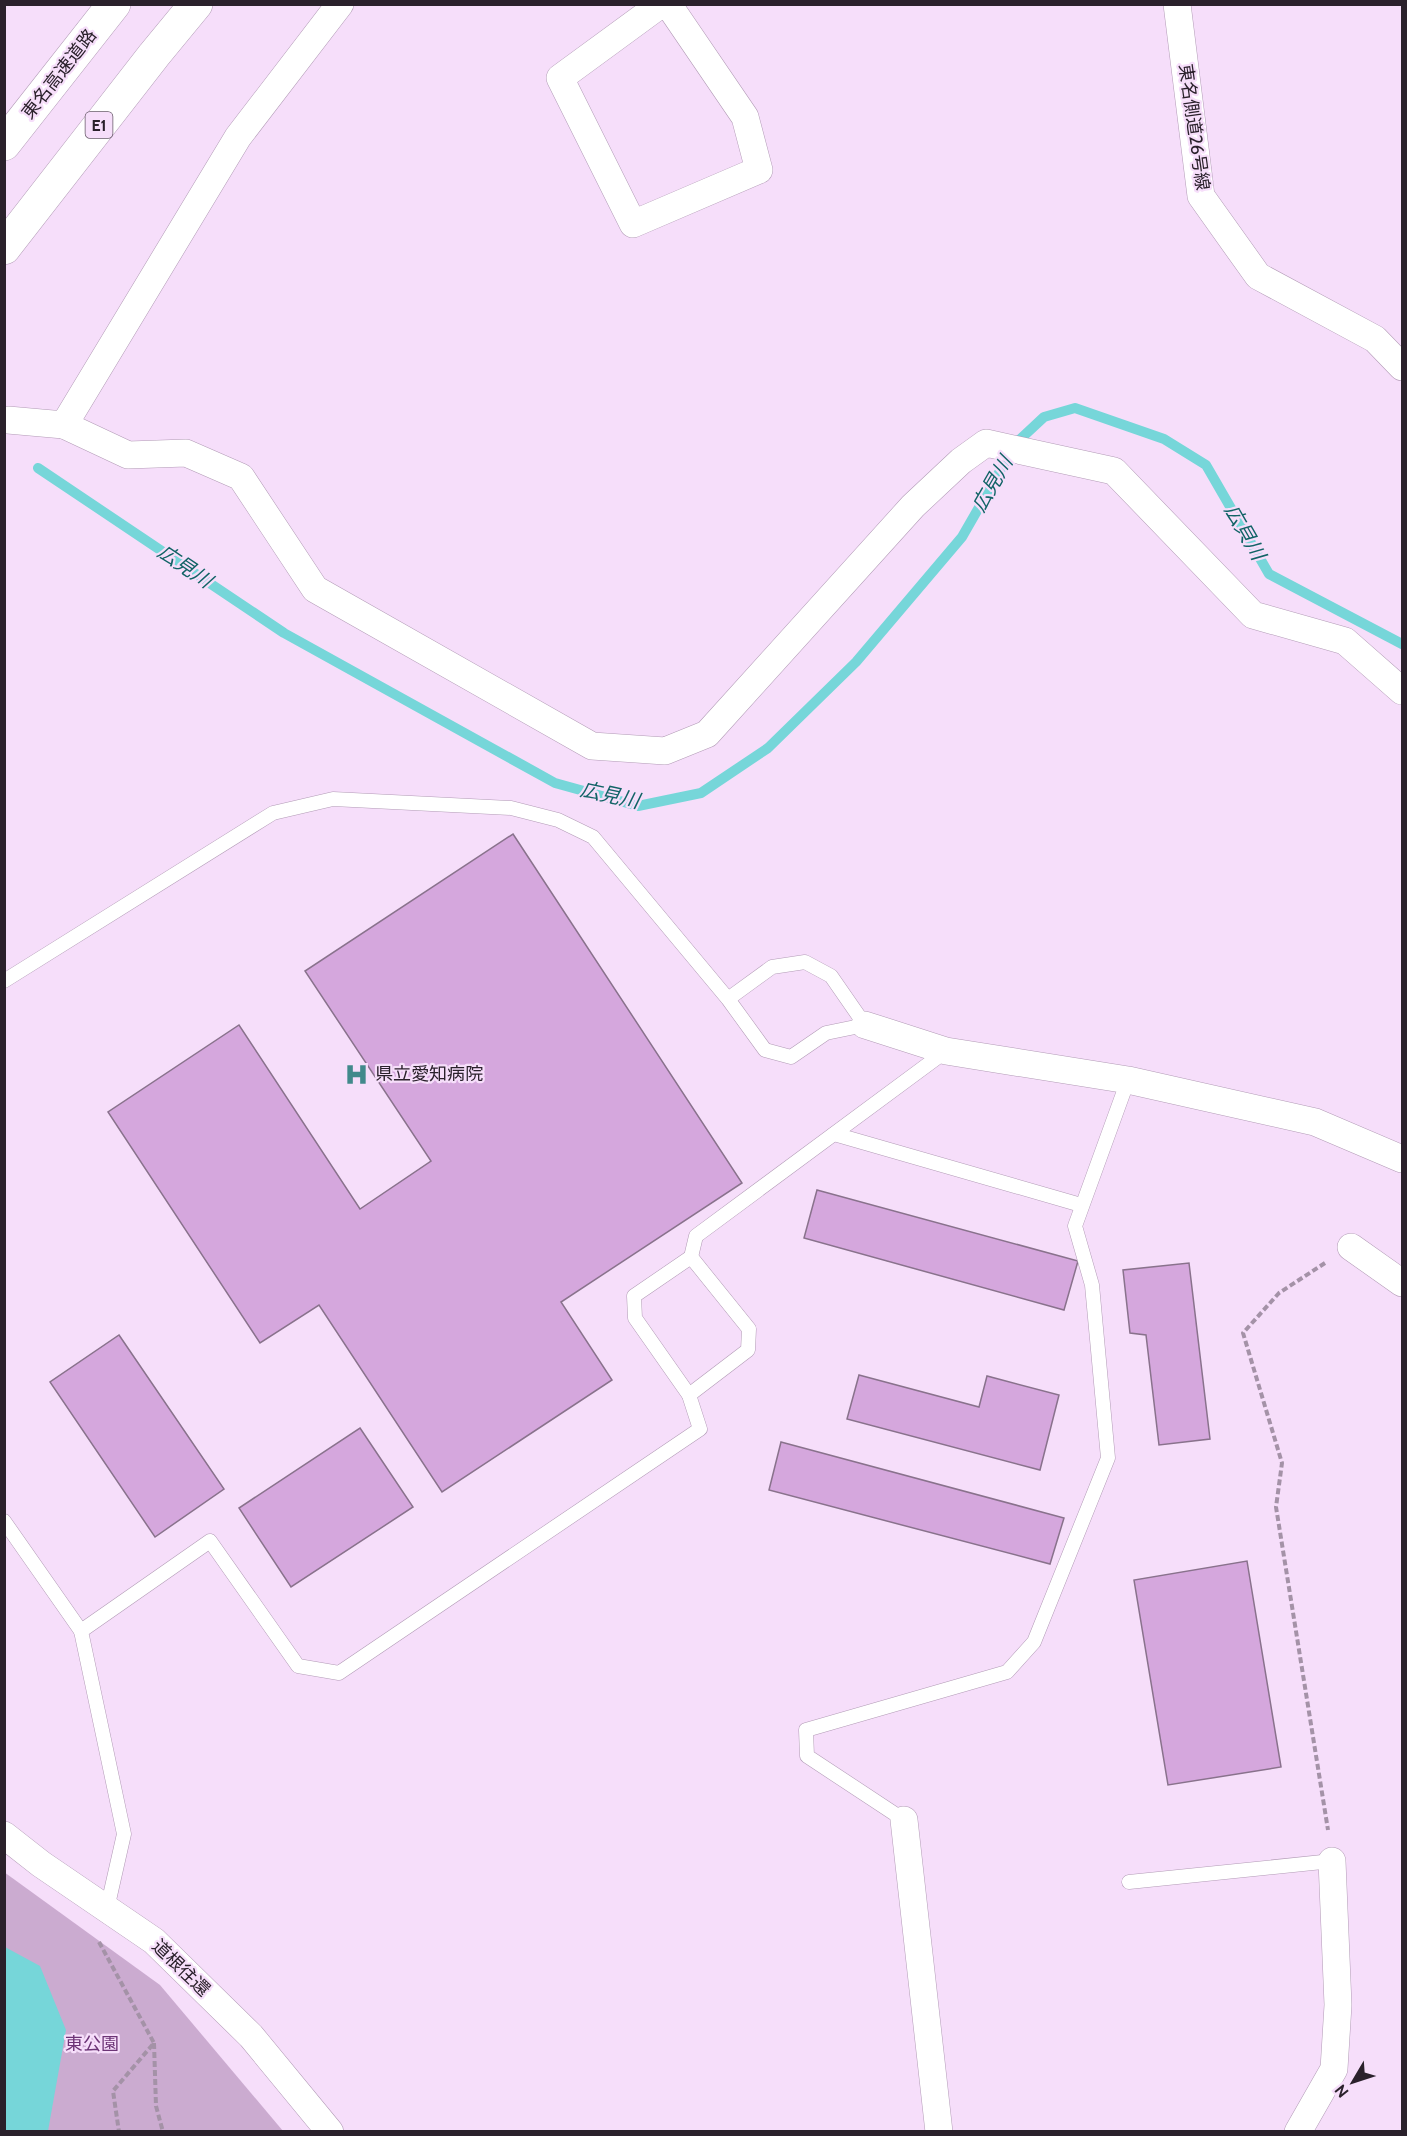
<svg xmlns="http://www.w3.org/2000/svg" width="1407" height="2136" font-family="Cabin,'Noto Sans JP',sans-serif">
<style>
.green{fill:#cbabd0}
.water{fill:#76d6d9}
.lines{fill:none;stroke-linecap:round;stroke-linejoin:round}
.stream{stroke:#76d6d9;stroke-width:10}
.building{fill:#d5a7dd;stroke:#89728c;stroke-width:1.5}
.lane-casing{stroke:#b29bb6;stroke-width:15}
.street-casing{stroke:#b29bb6;stroke-width:28}
.highway-casing{stroke:#b29bb6;stroke-width:34}
.path{stroke:#a492a7;stroke-width:4;stroke-dasharray:6 3;stroke-linecap:butt}
.lane{stroke:#fff;stroke-width:14}
.street{stroke:#fff;stroke-width:27}
.highway{stroke:#fff;stroke-width:33}
.labels{text-anchor:middle;dominant-baseline:central;stroke-width:4.5;stroke-linejoin:round;paint-order:stroke}
.shield{fill:#f6defa;stroke:#675a69;stroke-width:1.5}
.shield-label{font-size:16px;font-weight:bold;fill:#2a212b}
.street-label{font-size:18px;fill:#2a212b;stroke:#f6defa}
.poi-label{font-size:18px;fill:#2a212b;stroke:#f6defa;text-anchor:start}
.park-label{font-size:18px;fill:#6c3476;stroke:#f6defa}
.water-label{font-size:20px;font-style:italic;fill:#116366;stroke:#f6defa}
</style>
<rect width="100%" height="100%" fill="#f6defa"/>
<path class="green" d="M4,1872L160,1985L283,2131H5Z"/>
<path class="water" d="M5,1947L40,1966L66,2030L48,2131H5Z"/>
<g class="lines">
<path class="stream" d="M38,468L284,633L555,783L638,806L701,793L768,748L856,662L962,537L1016,443L1044,417L1075,408L1164,439L1206,465L1269,574L1402,644"/>
</g>
<g class="building">
<path d="M513,834L742,1183L561,1302L612,1380L442,1492L319,1305L260,1343L108,1112L239,1025L360,1209L431,1161L305,971Z"/>
<path d="M817,1190L1078,1261L1064,1310L804,1238Z"/>
<path d="M1189,1263L1210,1439L1159,1445L1146,1335L1130,1333L1123,1270Z"/>
<path d="M119,1335L224,1489L155,1537L50,1382Z"/>
<path d="M859,1375L979,1407L987,1376L1059,1395L1040,1470L847,1419Z"/>
<path d="M360,1428L413,1507L291,1587L239,1508Z"/>
<path d="M781,1442L1064,1518L1050,1564L769,1490Z"/>
<path d="M1247,1561L1281,1767L1168,1785L1134,1580Z"/>
</g>
<g class="lines">
<defs>
<g id="lane">
<path d="M4,981L273,813L333,799L511,808L558,820L593,837L728,999L765,1050L791,1057L826,1033L865,1025L831,976L805,962L772,967L728,999"/>
<path d="M834,1134L1081,1205"/>
<path d="M689,1395L748,1350L749,1329L691,1257"/>
<path d="M4,1521L81,1631"/>
<path d="M904,1820L807,1756L806,1730L1007,1672L1034,1642L1108,1458L1092,1285L1075,1226L1128,1080"/>
<path d="M1129,1882L1332,1861"/>
<path d="M107,1909L124,1834L81,1631L210,1541L298,1666L339,1673L700,1429L689,1395L635,1318L634,1296L691,1257L696,1236L946,1051"/>
</g>
<g id="street">
<path d="M661,4L560,78L633,224L759,170L745,117L668,4"/>
<path d="M1177,4L1201,196L1258,276L1375,339L1402,367"/>
<path d="M8,420L64,425L238,137L340,4"/>
<path d="M64,425L128,455L186,453L241,477L315,589L592,746L665,751L707,734L913,506L961,461L986,443L1114,471L1253,615L1345,641L1402,691"/>
<path d="M865,1025L946,1051L1128,1080L1315,1122L1402,1159"/>
<path d="M1351,1247L1402,1283"/>
<path d="M904,1820L939,2132"/>
<path d="M4,1835L41,1864L154,1941L251,2036L330,2132"/>
<path d="M1298,2132L1334,2069L1338,2005L1332,1861"/>
</g>
<g id="highway">
<path d="M4,144L114,4"/>
<path d="M4,248L154,55L196,4"/>
</g>
</defs>
<use href="#lane" class="lane-casing"/>
<use href="#street" class="street-casing"/>
<use href="#highway" class="highway-casing"/>
<g class="path">
<path d="M1325,1263L1279,1293L1243,1333L1282,1463L1276,1507L1328,1830"/>
<path d="M99,1942L154,2043L113,2091L119,2132"/>
<path d="M154,2043L156,2106L163,2132"/>
</g>
<use href="#lane" class="lane"/>
<use href="#street" class="street"/>
<use href="#highway" class="highway"/>
</g>
<defs>
<symbol id="hospital-bare" viewBox="-9 -9 18 18"><path d="M-5-5h3v3.5h4V-5h3V5h-3V1.5h-4V5h-3Z" fill="#41898b" stroke="#f6defa" stroke-width="2.5" paint-order="stroke"/></symbol>
</defs>
<g fill-rule="evenodd">
<use href="#hospital-bare" x="340" y="1058" width="33" height="33"/>
</g>
<g class="labels">
<rect class="shield" x="85.5" y="112" width="27" height="26" rx="4.5"/>
<g class="shield-label">
<text x="99" y="125">E1</text>
</g>
<g class="street-label">
<text transform="translate(59 74) rotate(-52)">東名高速道路</text>
<text transform="translate(1194 127) rotate(82)">東名側道26号線</text>
<text transform="translate(181 1968) rotate(44)">道根往還</text>
</g>
<g class="poi-label">
<text x="375" y="1074">県立愛知病院</text>
</g>
<g class="park-label">
<text x="92" y="2044">東公園</text>
</g>
<g class="water-label">
<text transform="translate(992 484) rotate(-60)">広見川</text>
<text transform="translate(1245 532) rotate(60)">広貝川</text>
<text transform="translate(185 566) rotate(34)">広見川</text>
<text transform="translate(610 795) rotate(12)">広見川</text>
</g>
</g>
<rect width="1407" height="2136" fill="none" stroke="#2a212b" stroke-width="12"/>
<g transform="translate(1353 2082) rotate(231)" stroke="#f6defa" stroke-width="4.5" paint-order="stroke">
<path d="M0-4.5L10 22L0 15L-10 22Z" fill="#2a212b"/>
<text y="-9" font-size="16" font-weight="bold" text-anchor="middle" fill="#2a212b">N</text>
</g>
</svg>
